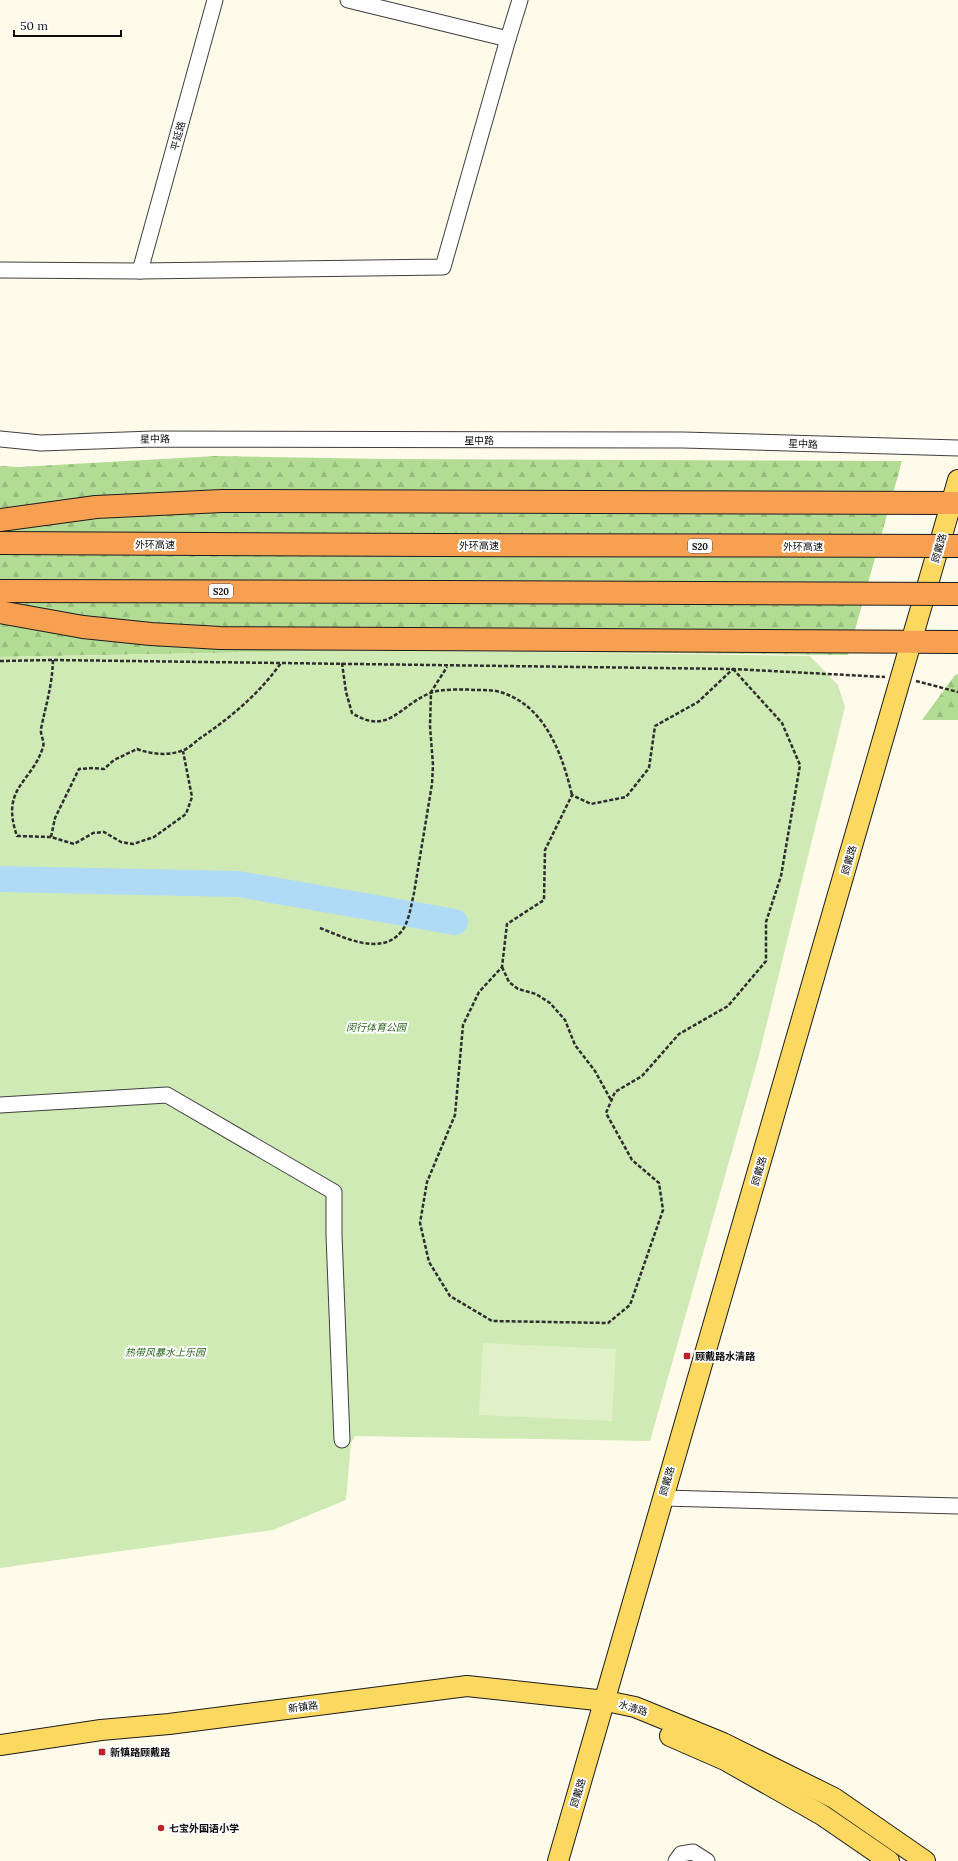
<svg xmlns="http://www.w3.org/2000/svg" width="958" height="1861" font-family="Lora,'Noto Sans SC',serif">
<style>
.forest{fill:url(#forest-firs)}
.park{fill:#cfeab5}
.pitch{fill:#e1f1c7}
.lines{fill:none;stroke-linecap:round;stroke-linejoin:round}
.river{stroke:#afdbf7;stroke-width:26}
.minor-casing{stroke:#3f3f3f;stroke-width:17}
.major-casing{stroke:#1d1d1d;stroke-width:22}
.highway-casing{stroke:#1d1d1d;stroke-width:24}
.path{stroke:#2e2e2e;stroke-width:2.5;stroke-dasharray:4 2;stroke-linecap:butt}
.minor{stroke:#fff;stroke-width:15}
.major{stroke:#fbd85f;stroke-width:20}
.highway{stroke:#f7a051;stroke-width:22}
.highway-bridge-casing{stroke:#1d1d1d;stroke-width:24;stroke-linecap:butt}
.highway-bridge{stroke:#f7a051;stroke-width:22}
.poi-dot{fill:#be2227;stroke:#fff;stroke-width:1.5}
.labels{text-anchor:middle;dominant-baseline:central;stroke-width:4;stroke-linejoin:round;paint-order:stroke}
.shield{fill:#fff;stroke:#555;stroke-width:1}
.shield-label{font-size:9px;font-weight:bold;fill:#0c0c0c}
.street-label{font-size:10px;fill:#0c0c0c;stroke:#fff}
.park-label{font-size:10px;font-style:italic;fill:#29651c;stroke:#fff}
.poi-label{font-size:10px;font-weight:bold;fill:#0c0c0c;stroke:#fff;text-anchor:start}
</style>
<defs>
<pattern id="forest-firs" width="22" height="20" patternUnits="userSpaceOnUse"><rect width="22" height="20" fill="#b2db94"/><path d="M5 1l3.5 6h-7zM16 11l3.5 6h-7z" fill="#98bb7e"/></pattern>
</defs>
<rect width="100%" height="100%" fill="#fffbeb"/>
<g class="forest">
<path d="M216,456L388,459L902,461L848,655L377,650L0,657V466L19,467Z"/>
<path d="M958,674V720H922L955,675Z"/>
</g>
<path class="park" d="M377,650L810,656L838,685L845,707L758,1059L650,1441L355,1436L351,1443L346,1500L273,1530L0,1568V657Z"/>
<path class="pitch" d="M483,1343L616,1349L612,1421L479,1415Z"/>
<g class="lines">
<path class="river" d="M0,879L238,884L455,922"/>
<defs>
<g id="minor">
<path d="M348,0L508,39L520,0"/>
<path d="M0,270L140,271L443,267L508,39"/>
<path d="M140,271L215,0"/>
<path d="M0,439L41,443L153,439L683,440L958,448"/>
<path d="M0,1105L167,1095L334,1192V1235L342,1440"/>
<path d="M663,1498L958,1506"/>
<path d="M676,1861L681,1854L693,1852L707,1861"/>
</g>
<g id="major">
<path d="M670,1736L725,1760L822,1815L889,1861"/>
<path d="M0,1745L101,1730L169,1724L467,1686L606,1701L635,1707L723,1743L834,1798L925,1861"/>
<path d="M558,1861L958,480"/>
</g>
<g id="highway">
<path d="M0,520L96,507L222,501L958,503"/>
<path d="M0,543L442,545"/>
<path d="M0,591L442,592"/>
<path d="M0,612L83,627L151,634L220,638L958,642"/>
</g>
</defs>
<use href="#minor" class="minor-casing"/>
<use href="#major" class="major-casing"/>
<use href="#highway" class="highway-casing"/>
<g class="path">
<path d="M53,660C52,687 46,704 41,729C40,735 45,741 43,747C32,783 0,787 17,836L51,837L74,844L93,833L104,832L121,842L133,844L154,837L186,814L192,797L183,751"/>
<path d="M0,661L53,660L733,669L885,677"/>
<path d="M342,663L346,692L352,713C388,736 399,706 430,693C440,689 464,689 475,690C482,690 489,690 496,691C544,702 562,753 572,795"/>
<path d="M733,669L782,723L800,765L781,876L766,922V961L728,1006L679,1034L642,1076L615,1092L606,1113L632,1160L659,1183L663,1210L630,1305L608,1323L492,1321L450,1296L429,1262L420,1223L427,1182L455,1115L463,1025L479,992L502,967L507,924L544,900L545,850L572,795L591,804L626,797L649,768L655,726L698,702Z"/>
<path d="M916,681L958,692"/>
<path d="M51,837L55,818L79,769L93,768L104,769L114,760L137,749C151,754 166,756 181,751C187,750 194,743 199,739C230,718 259,694 281,663"/>
<path d="M320,928C343,937 380,956 400,933C409,924 411,905 414,893L432,784L433,765L430,726L431,692L447,667"/>
<path d="M502,967L509,982L518,989L536,994L550,1003L565,1020L575,1045L595,1071L611,1100"/>
</g>
<use href="#minor" class="minor"/>
<use href="#major" class="major"/>
<use href="#highway" class="highway"/>
<defs>
<g id="highway-bridge">
<path d="M442,545L958,546"/>
<path d="M442,592L958,594"/>
</g>
</defs>
<use href="#highway-bridge" class="highway-bridge-casing"/>
<use href="#highway-bridge" class="highway-bridge"/>
</g>
<g class="poi-dot">
<rect x="683" y="1352" width="8" height="8" rx="2"/>
<rect x="98" y="1748" width="8" height="8" rx="2"/>
<circle cx="161" cy="1828" r="4"/>
</g>
<g class="labels">
<g class="shield">
<rect x="688" y="539" width="24" height="14" rx="3"/>
<rect x="209" y="584" width="24" height="14" rx="3"/>
</g>
<g class="shield-label">
<text x="700" y="546">S20</text>
<text x="221" y="591">S20</text>
</g>
<g class="street-label">
<text transform="translate(178 136) rotate(-75)">平延路</text>
<text transform="translate(155 439) rotate(-1)">星中路</text>
<text x="479" y="440">星中路</text>
<text transform="translate(803 444) rotate(2)">星中路</text>
<text x="155" y="544">外环高速</text>
<text x="479" y="545">外环高速</text>
<text x="803" y="546">外环高速</text>
<text transform="translate(939 548) rotate(-74)">顾戴路</text>
<text transform="translate(849 860) rotate(-74)">顾戴路</text>
<text transform="translate(759 1171) rotate(-74)">顾戴路</text>
<text transform="translate(667 1481) rotate(-74)">顾戴路</text>
<text transform="translate(303 1707) rotate(-7)">新镇路</text>
<text transform="translate(633 1708) rotate(17)">水清路</text>
<text transform="translate(578 1793) rotate(-73)">顾戴路</text>
</g>
<g class="park-label">
<text x="376" y="1027">闵行体育公园</text>
<text x="165" y="1352">热带风暴水上乐园</text>
</g>
<g class="poi-label">
<text x="695" y="1356">顾戴路水清路</text>
<text x="110" y="1752">新镇路顾戴路</text>
<text x="169" y="1828">七宝外国语小学</text>
</g>
</g>
<path d="M14 30v6h107v-6" fill="none" stroke="#0c0c0c" stroke-width="2"/>
<text x="20" y="30" font-size="12" fill="#0c0c0c" stroke="#ffffff" stroke-width="3" paint-order="stroke">50 m</text>
</svg>
